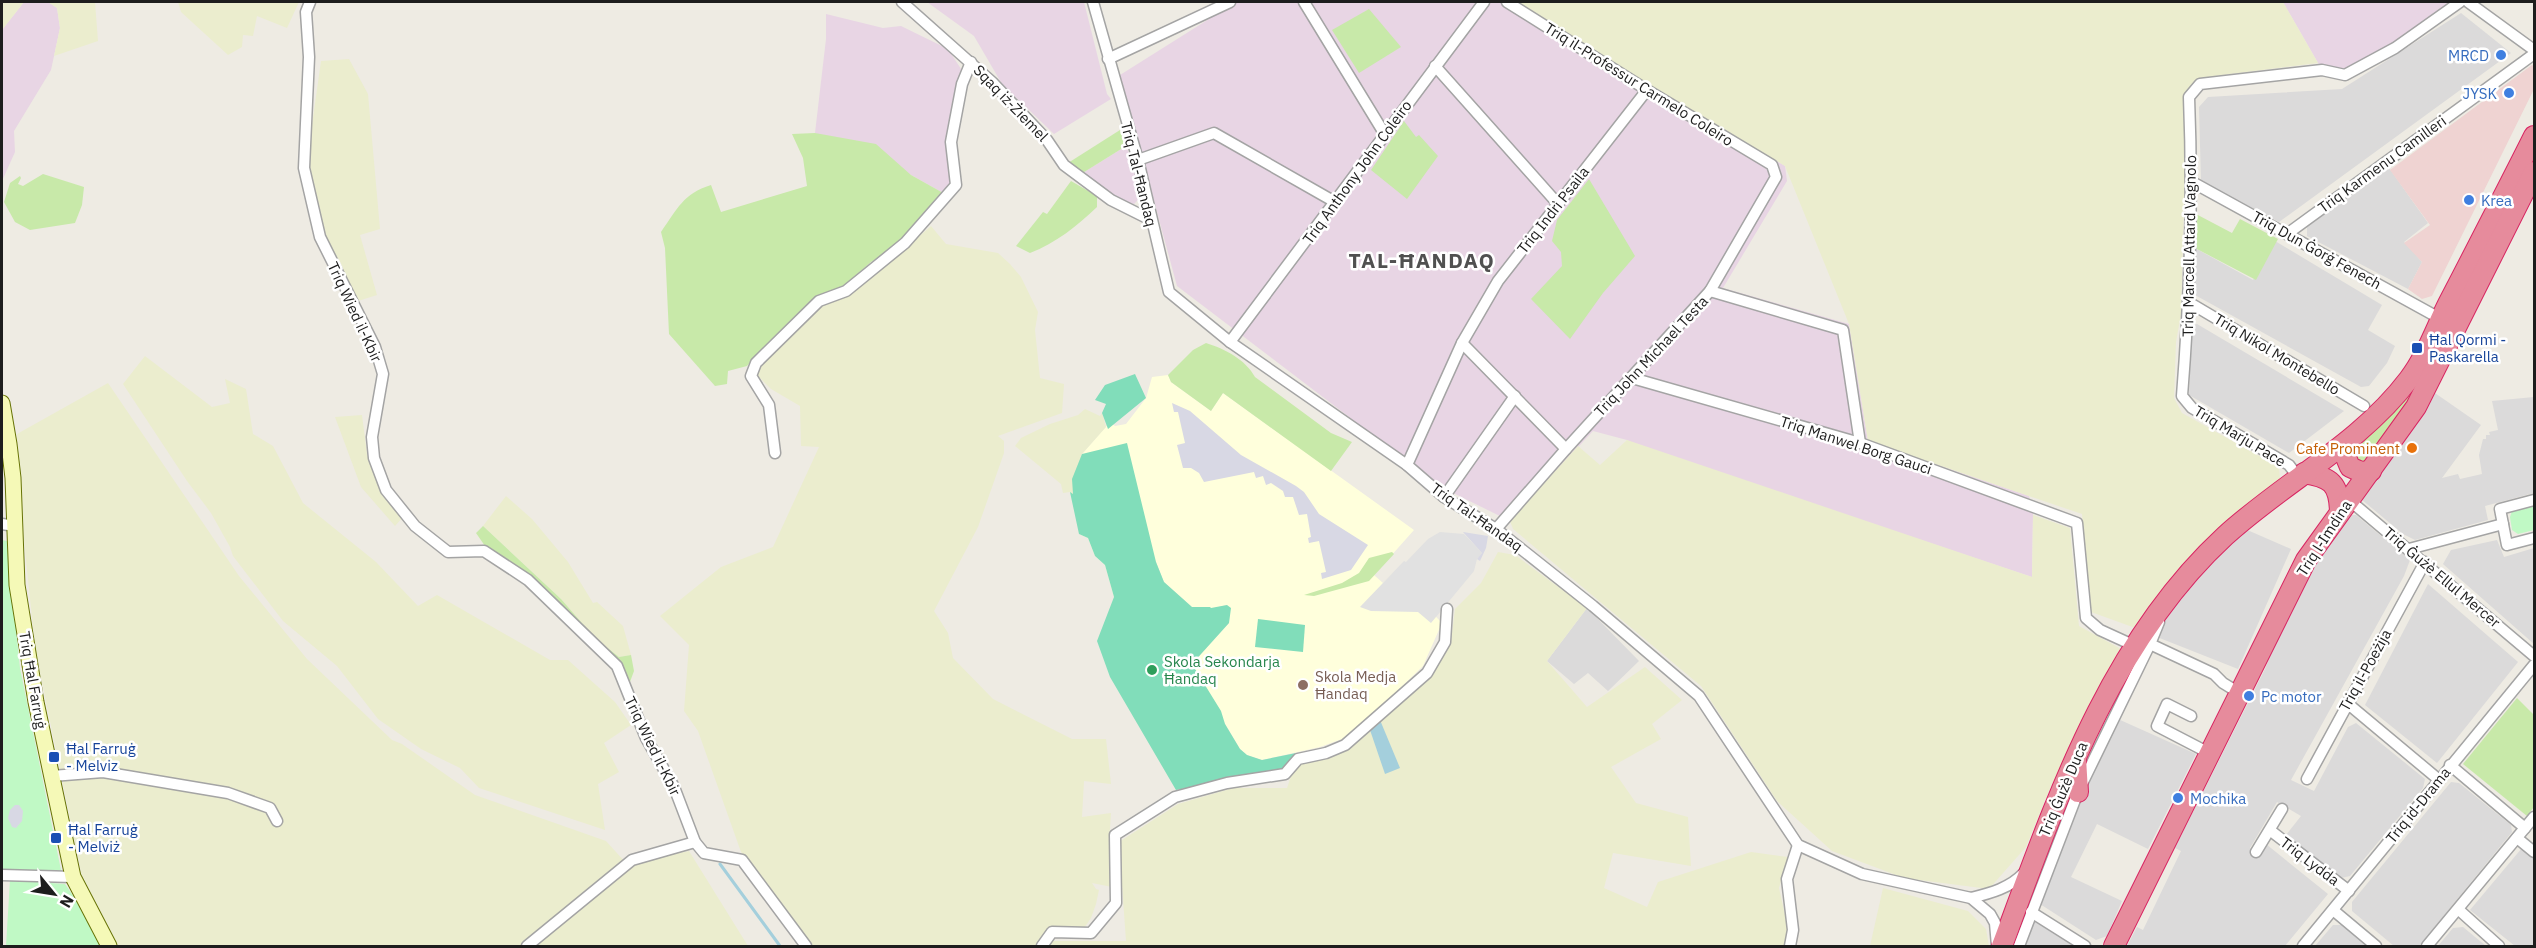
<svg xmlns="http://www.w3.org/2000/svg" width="2536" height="948" font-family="'IBM Plex Sans',sans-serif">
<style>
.residential{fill:#dbdada}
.commercial{fill:#efd3d2}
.industrial{fill:#e8d5e4}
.education{fill:#ffffdc}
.farmland{fill:#ebedce}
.grass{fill:#c8e9a9}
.park{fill:#c0f9c5}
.pitch{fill:#81ddba}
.parking{fill:#e1e1e1}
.plaza{fill:#d8d8e4}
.water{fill:#a4cfdc}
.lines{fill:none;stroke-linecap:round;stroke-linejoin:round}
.stream{stroke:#a4cfdc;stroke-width:3}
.street-casing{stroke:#a4a4a4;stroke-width:13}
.secondary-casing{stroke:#677306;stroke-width:17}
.highway-casing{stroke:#d82562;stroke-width:22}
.street{stroke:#fff;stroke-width:10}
.secondary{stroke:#f5f9b7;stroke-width:15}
.highway{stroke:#e68b9c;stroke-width:20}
.shop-dot{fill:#3f7fe0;stroke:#fff;stroke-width:2}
.transit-dot{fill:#1a4fb4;stroke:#fff;stroke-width:2}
.food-dot{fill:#e8710a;stroke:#fff;stroke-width:2}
.leisure-dot{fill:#2e9e5b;stroke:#fff;stroke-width:2}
.education-dot{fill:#8d6e63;stroke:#fff;stroke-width:2}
.labels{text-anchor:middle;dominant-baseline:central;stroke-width:5;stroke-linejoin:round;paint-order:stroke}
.shop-label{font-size:15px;fill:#366cbe;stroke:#fff;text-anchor:start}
.street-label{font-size:15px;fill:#1d1d1d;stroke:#fff}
.transit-label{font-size:15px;fill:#164399;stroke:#fff;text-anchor:start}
.food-label{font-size:15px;fill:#c56008;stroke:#fff;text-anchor:end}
.leisure-label{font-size:15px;fill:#27864d;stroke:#fff;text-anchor:start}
.education-label{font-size:15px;fill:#785e54;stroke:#fff;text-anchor:start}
.district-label{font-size:21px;font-weight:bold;letter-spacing:1.5px;fill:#505050;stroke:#fff}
</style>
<rect width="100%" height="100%" fill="#eeebe3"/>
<g class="residential">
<path d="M2461,13L2511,53L2279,222L2201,182L2199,107L2208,97L2342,89Z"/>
<path d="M2389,168L2428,223L2404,242L2422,262L2408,289L2307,236V227Z"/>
<path d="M2275,241L2382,305L2368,330L2395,346L2387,363L2369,386L2361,387L2195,295V248L2253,280Z"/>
<path d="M2197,324L2344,411L2289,453L2189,395L2191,326Z"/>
<path d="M2432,391L2481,425L2442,478L2458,474L2460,479L2482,474L2479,455L2483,439H2486V435H2490L2489,432L2498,430L2492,401L2534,397V493L2485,506L2488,520L2415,540L2403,534L2361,499Z"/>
<path d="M2348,515H2356L2410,560L2404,576L2291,780L2314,791L2348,727L2356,723L2425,779L2423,788L2350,876L2341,878L2286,835L2301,816L2277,802L2250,848L2258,853L2266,844L2328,894L2285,946H2127L2137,927L2143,930L2181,851L2175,848L2265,669L2308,561Z"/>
<path d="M2245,529L2291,549L2238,669L2157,637L2185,583L2232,536L2238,538Z"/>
<path d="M2497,540L2504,557L2534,548V644L2443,564L2451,550Z"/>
<path d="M2428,584L2518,662L2437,763L2365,705Z"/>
<path d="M1587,608L1639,661L1608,691L1588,673L1574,684L1547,661Z"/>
<path d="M2118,719L2196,754L2148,849L2097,824L2071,877L2122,901L2107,936L2096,940L2040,904L2052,865L2090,776Z"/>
<path d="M2451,782L2459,783L2511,825L2512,832L2419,946H2394L2352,911V902Z"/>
<path d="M2522,848L2534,859V946H2515L2470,910Z"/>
<path d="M2032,919L2075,946H2023Z"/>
<path d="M2333,925H2343L2370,946H2315Z"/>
<path d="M2463,927L2486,946H2438L2453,928Z"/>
</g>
<path class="commercial" d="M2532,65L2534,66V89L2432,296L2422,299L2408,289L2422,262L2404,243L2430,225L2390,170Z"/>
<g class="industrial">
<path d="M24,2H48L57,8L60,28L51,70L14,131L15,152L2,181V30Z"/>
<path d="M927,2H1084L1107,94L1111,99L1054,134L1002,84L974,36Z"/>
<path d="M1233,2H1511L1785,166L1787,181L1723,288L1849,324L1868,441L2029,496L2033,515L2032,577L1641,447L1627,440L1593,431L1510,521L1441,487L1177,286L1120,75L1209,19Z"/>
<path d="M2283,2H2449L2407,36L2342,71L2322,67L2318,63Z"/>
<path d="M826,14L883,28L901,26L948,49L961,69L947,145L953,178L945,194L911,175L815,133L826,39Z"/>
<path d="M1126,146L1135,168L1138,200L1134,204L1125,202L1081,174Z"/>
</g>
<path class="education" d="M1168,375L1171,382L1211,411L1223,393L1414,530L1374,575L1383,583L1393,573L1442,623L1423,666L1363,724L1342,739L1320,747L1262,760L1247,755L1240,749L1224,722L1192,664L1229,623L1227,605L1210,609V607H1192L1164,582L1156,562L1114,597L1105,565L1095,556L1088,538L1079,534L1082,454L1110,422L1115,426L1126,424L1146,398L1152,377Z"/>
<g class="farmland">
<path d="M2,2H24L2,30Z"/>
<path d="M48,2H95L98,41L54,56L60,28L57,8Z"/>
<path d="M178,2H299L287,28L257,16L253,36L243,35L242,47L228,55L181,12Z"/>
<path d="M1511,2H2283L2318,63L2199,78L2187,90L2181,314L2176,342L2174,398L2182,413L2279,467L2280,479L2198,547L2138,629L2091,612L2082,514L1868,441L1849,324L1785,166Z"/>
<path d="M349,59L368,94L380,229L360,235L377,295L358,301L322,233L307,160L321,61Z"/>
<path d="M931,226L946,244L998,253L1010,264L1021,277L1038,312L1035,330L1040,378L1064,384L1062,413L998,436L1004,441V453L978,527L934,611L948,633L953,658L993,699L1072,739H1106L1111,784L1084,781L1082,817L1111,813L1109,844L1112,887L1092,883L1096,889L1099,890L1096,904L1091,918L1082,931L1049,929L1040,946H810L741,852L698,731L684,711L689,645L660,616L721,567L773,547L819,447L801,446L800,406L771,389L757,375L761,365L821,306L909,245Z"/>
<path d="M145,356L212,407L230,403L225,379L246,389L253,434L273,446L303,503L376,562L418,606L437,595L550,660H568L615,702L631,725L604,743L619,772L598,784L605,830L479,788L460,768L421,749L378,719L337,666L283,621L233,556L230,547L211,513L187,481L123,384Z"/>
<path d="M108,383L239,576L307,659L392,740L402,744L475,795L606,841L626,863L689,851L748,946H116L84,887L35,648L20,501L17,434Z"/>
<path d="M1085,409L1100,416L1102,413L1106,427L1082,454L1073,495L1070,492L1063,493L1061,484L1015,446L1021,438L1050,424L1078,415Z"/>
<path d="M362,415L367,454L386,498L402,518L395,526L361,487L335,417Z"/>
<path d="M1627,440L2032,577L2033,515L2070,528L2079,626L2123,650L2051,786L2026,847L1989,889L1904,878L1832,851L1777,801L1701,686L1513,529L1510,521L1578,446L1600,465Z"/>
<path d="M506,496L532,519L568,562L593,603L597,602L623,626L631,655L619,657L595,638L561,599L483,526Z"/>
<path d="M1498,552L1515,555L1587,608L1547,661L1587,707L1645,667L1682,700L1652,724L1661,739L1611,767L1636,803L1688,817L1691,866L1613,853L1604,888L1647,907L1658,882L1751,852L1788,857L1779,888L1788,929L1785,946H1049L1052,941H1126L1119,842L1178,804L1233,788H1287L1292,773L1303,761L1329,759L1370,730L1431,672L1451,641L1455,609L1481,583Z"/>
<path d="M1883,888L1968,911L1986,929L1989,946H1870Z"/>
</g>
<g class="grass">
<path d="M1369,9L1401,47L1359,73L1332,30Z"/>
<path d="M1404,121L1416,137L1419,135L1438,156L1407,199L1371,170Z"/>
<path d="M1120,130L1126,146L1081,174L1068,163Z"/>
<path d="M815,133L876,144L911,175L945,194L893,249L871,262L844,286L759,352L747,366L728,371L727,384L715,386L669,334L665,248L661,232C678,208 683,194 711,185L721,212L807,186L803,158L792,134Z"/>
<path d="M2534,152V162L2410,405L2367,462H2358L2352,456L2356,443L2384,421L2423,373Z"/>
<path d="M43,174L84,187L82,205L75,223L30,230L15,222L4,202L10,183L20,176L21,178L18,184L23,186Z"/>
<path d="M1589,179L1635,256L1603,293L1570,339L1531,299L1562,266L1561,252L1552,241L1557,220Z"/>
<path d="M1071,181L1097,196V207C1077,226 1056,243 1030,253L1016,246L1043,212L1047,214Z"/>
<path d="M2196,214L2232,233L2240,219L2278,239L2256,280L2195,248Z"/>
<path d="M1206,343C1225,349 1245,359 1255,377L1331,433L1352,442L1331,471L1223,393L1211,411L1171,382L1168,375L1193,350Z"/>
<path d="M483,526L561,599L595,638L619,657L631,655L634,671L627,690L622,666L549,594L506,558L485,546L476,533Z"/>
<path d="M1392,552L1394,554L1369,581L1314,596L1304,595L1342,583L1359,573L1369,558Z"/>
<path d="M2517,698L2534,715V807L2527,816L2463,764Z"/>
</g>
<g class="park">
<path d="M2534,505V530L2518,534L2512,530L2510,517L2512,511Z"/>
<path d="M2,540L7,541L20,668L62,875L2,871Z"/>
<path d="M10,880L65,884L91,922L103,946H6Z"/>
</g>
<g class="pitch">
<path d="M1135,374L1146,398L1108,429L1102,413L1106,404L1095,400L1105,385Z"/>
<path d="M1127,443L1156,562L1164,582L1192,607H1210L1211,608L1227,605L1231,608L1229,623L1192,664L1221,711L1225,724L1240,749L1247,755L1262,760L1296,753L1282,773L1255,775L1176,790L1110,677L1097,641L1114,597L1105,565L1095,556L1088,538L1079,534L1070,492L1073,494L1072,479L1082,454Z"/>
<path d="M1258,619L1305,625L1303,652L1255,647Z"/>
</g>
<path class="parking" d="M1440,532L1464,534L1482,553L1477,559L1474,571L1431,623L1418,612L1371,611L1360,607L1404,561L1406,562L1428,539Z"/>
<g class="plaza">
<path d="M1172,403L1190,411L1241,455L1296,486L1304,492L1319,514L1368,545L1351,570L1322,579L1321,573L1326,572L1319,541L1309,543L1308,538L1311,537L1307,514L1299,515L1293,497H1285L1283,491L1271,483L1266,485L1263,476L1256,478L1254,472L1204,482L1199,473L1191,468H1183L1177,445L1185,443L1178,412H1174Z"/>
<path d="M1463,532L1488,536L1486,548L1480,561L1477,559L1482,553Z"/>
<path d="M15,805H19L23,811L22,821L16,828L12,827L8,818L10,810Z"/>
</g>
<path class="water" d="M1380,720L1400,768L1385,774L1370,730Z"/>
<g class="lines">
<path class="stream" d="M720,864L780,946"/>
<defs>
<g id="street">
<path d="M310,2L306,12L309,57L304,168L320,237L375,347L383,374L372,437L374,458L386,490L415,526L448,552L484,551L528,580L617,666L646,738L674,787L695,842L704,853L742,860L806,946"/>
<path d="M902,2L992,82L1047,140L1064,165L1111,200L1151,220"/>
<path d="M1093,2L1138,160L1169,292L1230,342L1407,465L1444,497L1496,529L1593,606L1699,696L1798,845L1862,874L1971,898L1990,914L1995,923L1997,946"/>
<path d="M1304,2L1384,133"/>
<path d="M2468,2L2534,50"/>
<path d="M1108,59L1230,2"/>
<path d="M1435,66L1558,204"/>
<path d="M1138,160L1214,133L1335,202"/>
<path d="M2192,182L2441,319"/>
<path d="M2287,234L2534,54"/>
<path d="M1710,291L1843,330L1860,443"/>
<path d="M2190,303L2364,406"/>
<path d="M1230,342L1484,2"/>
<path d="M1462,343L1566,449"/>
<path d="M1632,378L1860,443L2077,523L2086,618L2100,630L2135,646"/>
<path d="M775,453L769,405L751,376L756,363L819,301L846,291L905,243L956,185L951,142L962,84L971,62"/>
<path d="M1407,465L1462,343L1498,281L1647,90"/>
<path d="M2298,477L2289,465L2192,408L2182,396C2190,296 2193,197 2189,97L2200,84L2322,70L2345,75L2395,48L2460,2"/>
<path d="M1444,497L1515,396"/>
<path d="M2348,499L2534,656"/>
<path d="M2534,500L2500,509L2507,545L2534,538"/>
<path d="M2,524L15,526"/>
<path d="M1496,529L1566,449L1710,291L1776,177L1772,165L1647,90L1507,2"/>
<path d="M2409,549L2503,524"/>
<path d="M2150,644L2214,674L2223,683L2241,694"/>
<path d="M2347,703L2438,779"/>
<path d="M2191,716L2167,704L2157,726L2211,754"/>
<path d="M2450,765L2525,828"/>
<path d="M52,776L103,772L228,793L270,808L277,821"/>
<path d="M2307,779L2425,562"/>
<path d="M2271,831L2349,891"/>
<path d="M2517,838L2534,852"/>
<path d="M2256,852L2282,809"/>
<path d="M2,875L73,877"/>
<path d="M1971,898C1991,893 2010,888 2024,873"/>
<path d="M2333,910L2376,946"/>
<path d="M2459,910L2499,946"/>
<path d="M2031,912L2085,946"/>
<path d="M527,946L632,860L695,842"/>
<path d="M1042,946L1052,932L1091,933L1116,903L1115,835L1175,797L1227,783L1285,774L1298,759L1326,753L1345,745L1427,673L1445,642L1447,609"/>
<path d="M1790,946L1793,930L1787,879L1798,845"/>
<path d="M2019,946L2078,792L2150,644L2159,622"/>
<path d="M2303,946L2534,665"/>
<path d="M2427,946L2534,817"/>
</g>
<path id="secondary" d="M2,403L9,444L13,478L17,585L36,702L73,877L109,946"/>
<g id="highway">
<path d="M2347,442L2345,455L2350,467L2361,472L2371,471"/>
<path d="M2304,473C2331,477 2339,484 2340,511"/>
<path d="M2076,758L2078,792"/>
<path d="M2002,946C2056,801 2108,644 2225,536C2284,482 2360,444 2409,379C2426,357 2436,328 2448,304C2477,248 2506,192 2534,136"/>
<path d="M2114,946L2306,560L2416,407L2534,172"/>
</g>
</defs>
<use href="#street" class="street-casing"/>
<use href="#secondary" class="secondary-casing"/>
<use href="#highway" class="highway-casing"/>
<use href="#street" class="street"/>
<use href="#secondary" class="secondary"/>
<use href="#highway" class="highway"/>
</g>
<g class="shop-dot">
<circle cx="2501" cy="55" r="6"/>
<circle cx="2509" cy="93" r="6"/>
<circle cx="2469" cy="200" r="6"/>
<circle cx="2249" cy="696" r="6"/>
<circle cx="2178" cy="798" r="6"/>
</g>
<g class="transit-dot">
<rect x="2411" y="342" width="12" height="12" rx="3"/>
<rect x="48" y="751" width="12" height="12" rx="3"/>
<rect x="50" y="832" width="12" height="12" rx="3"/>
</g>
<circle class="food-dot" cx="2412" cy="448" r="6"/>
<circle class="leisure-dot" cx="1152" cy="670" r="6"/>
<circle class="education-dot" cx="1303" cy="685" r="6"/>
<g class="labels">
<g class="shop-label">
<text x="2489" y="55" text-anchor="end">MRCD</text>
<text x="2497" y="93" text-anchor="end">JYSK</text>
<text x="2481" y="200">Krea</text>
<text x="2261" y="696">Pc motor</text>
<text x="2190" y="798">Mochika</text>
</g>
<g class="street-label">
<text transform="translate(1639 84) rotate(32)">Triq il-Professur Carmelo Coleiro</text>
<text transform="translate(1011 103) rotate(46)">Sqaq iż-Żiemel</text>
<text transform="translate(2382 164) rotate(-36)">Triq Karmenu Camilleri</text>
<text transform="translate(1357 172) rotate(-54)">Triq Anthony John Coleiro</text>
<text transform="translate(1139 174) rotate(76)">Triq Tal-Ħandaq</text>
<text transform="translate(1553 210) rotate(-52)">Triq Indrì Psaila</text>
<text transform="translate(2189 246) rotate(-89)">Triq Marcell Attard Vagnolo</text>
<text transform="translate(2317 250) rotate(29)">Triq Dun Ġorġ Fenech</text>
<text transform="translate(355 312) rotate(65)">Triq Wied il-Kbir</text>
<text transform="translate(2277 354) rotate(31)">Triq Nikol Montebello</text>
<text transform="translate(1651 356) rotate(-47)">Triq John Michael Testa</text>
<text transform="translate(2240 436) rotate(31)">Triq Marju Pace</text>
<text transform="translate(1856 445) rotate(18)">Triq Manwel Borg Gauci</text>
<text transform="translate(1477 517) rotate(35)">Triq Tal-Ħandaq</text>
<text transform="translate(2324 538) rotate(-57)">Triq l-Imdina</text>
<text transform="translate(2442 577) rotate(40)">Triq Ġużè Ellul Mercer</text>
<text transform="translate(2365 670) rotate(-61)">Triq il-Poeżija</text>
<text transform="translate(33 680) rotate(80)">Triq Ħal Farruġ</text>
<text transform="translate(653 746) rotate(64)">Triq Wied il-Kbir</text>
<text transform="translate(2063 789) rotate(-67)">Triq Ġużè Duca</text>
<text transform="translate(2418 805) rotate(-51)">Triq id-Drama</text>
<text transform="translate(2310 861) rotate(37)">Triq Lydda</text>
</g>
<g class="transit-label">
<text x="2429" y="339">Ħal Qormi -<tspan x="2429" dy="17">Paskarella</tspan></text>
<text x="66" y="748">Ħal Farruġ<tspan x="66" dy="17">- Melviz</tspan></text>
<text x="68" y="829">Ħal Farruġ<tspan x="68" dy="17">- Melviż</tspan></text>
</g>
<g class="food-label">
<text x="2400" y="448">Cafe Prominent</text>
</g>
<g class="leisure-label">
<text x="1164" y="661">Skola Sekondarja<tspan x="1164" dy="17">Ħandaq</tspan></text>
</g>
<g class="education-label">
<text x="1315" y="676">Skola Medja<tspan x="1315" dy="17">Ħandaq</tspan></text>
</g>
<g class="district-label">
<text x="1422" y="260">TAL-ĦANDAQ</text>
</g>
</g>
<rect width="2536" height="948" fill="none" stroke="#1d1d1d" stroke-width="6"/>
<g transform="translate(54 894) rotate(120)" stroke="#ffffff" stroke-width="4.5" paint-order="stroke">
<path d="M0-4.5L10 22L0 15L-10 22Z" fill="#1d1d1d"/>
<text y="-9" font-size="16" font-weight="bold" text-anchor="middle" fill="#1d1d1d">N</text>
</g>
</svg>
